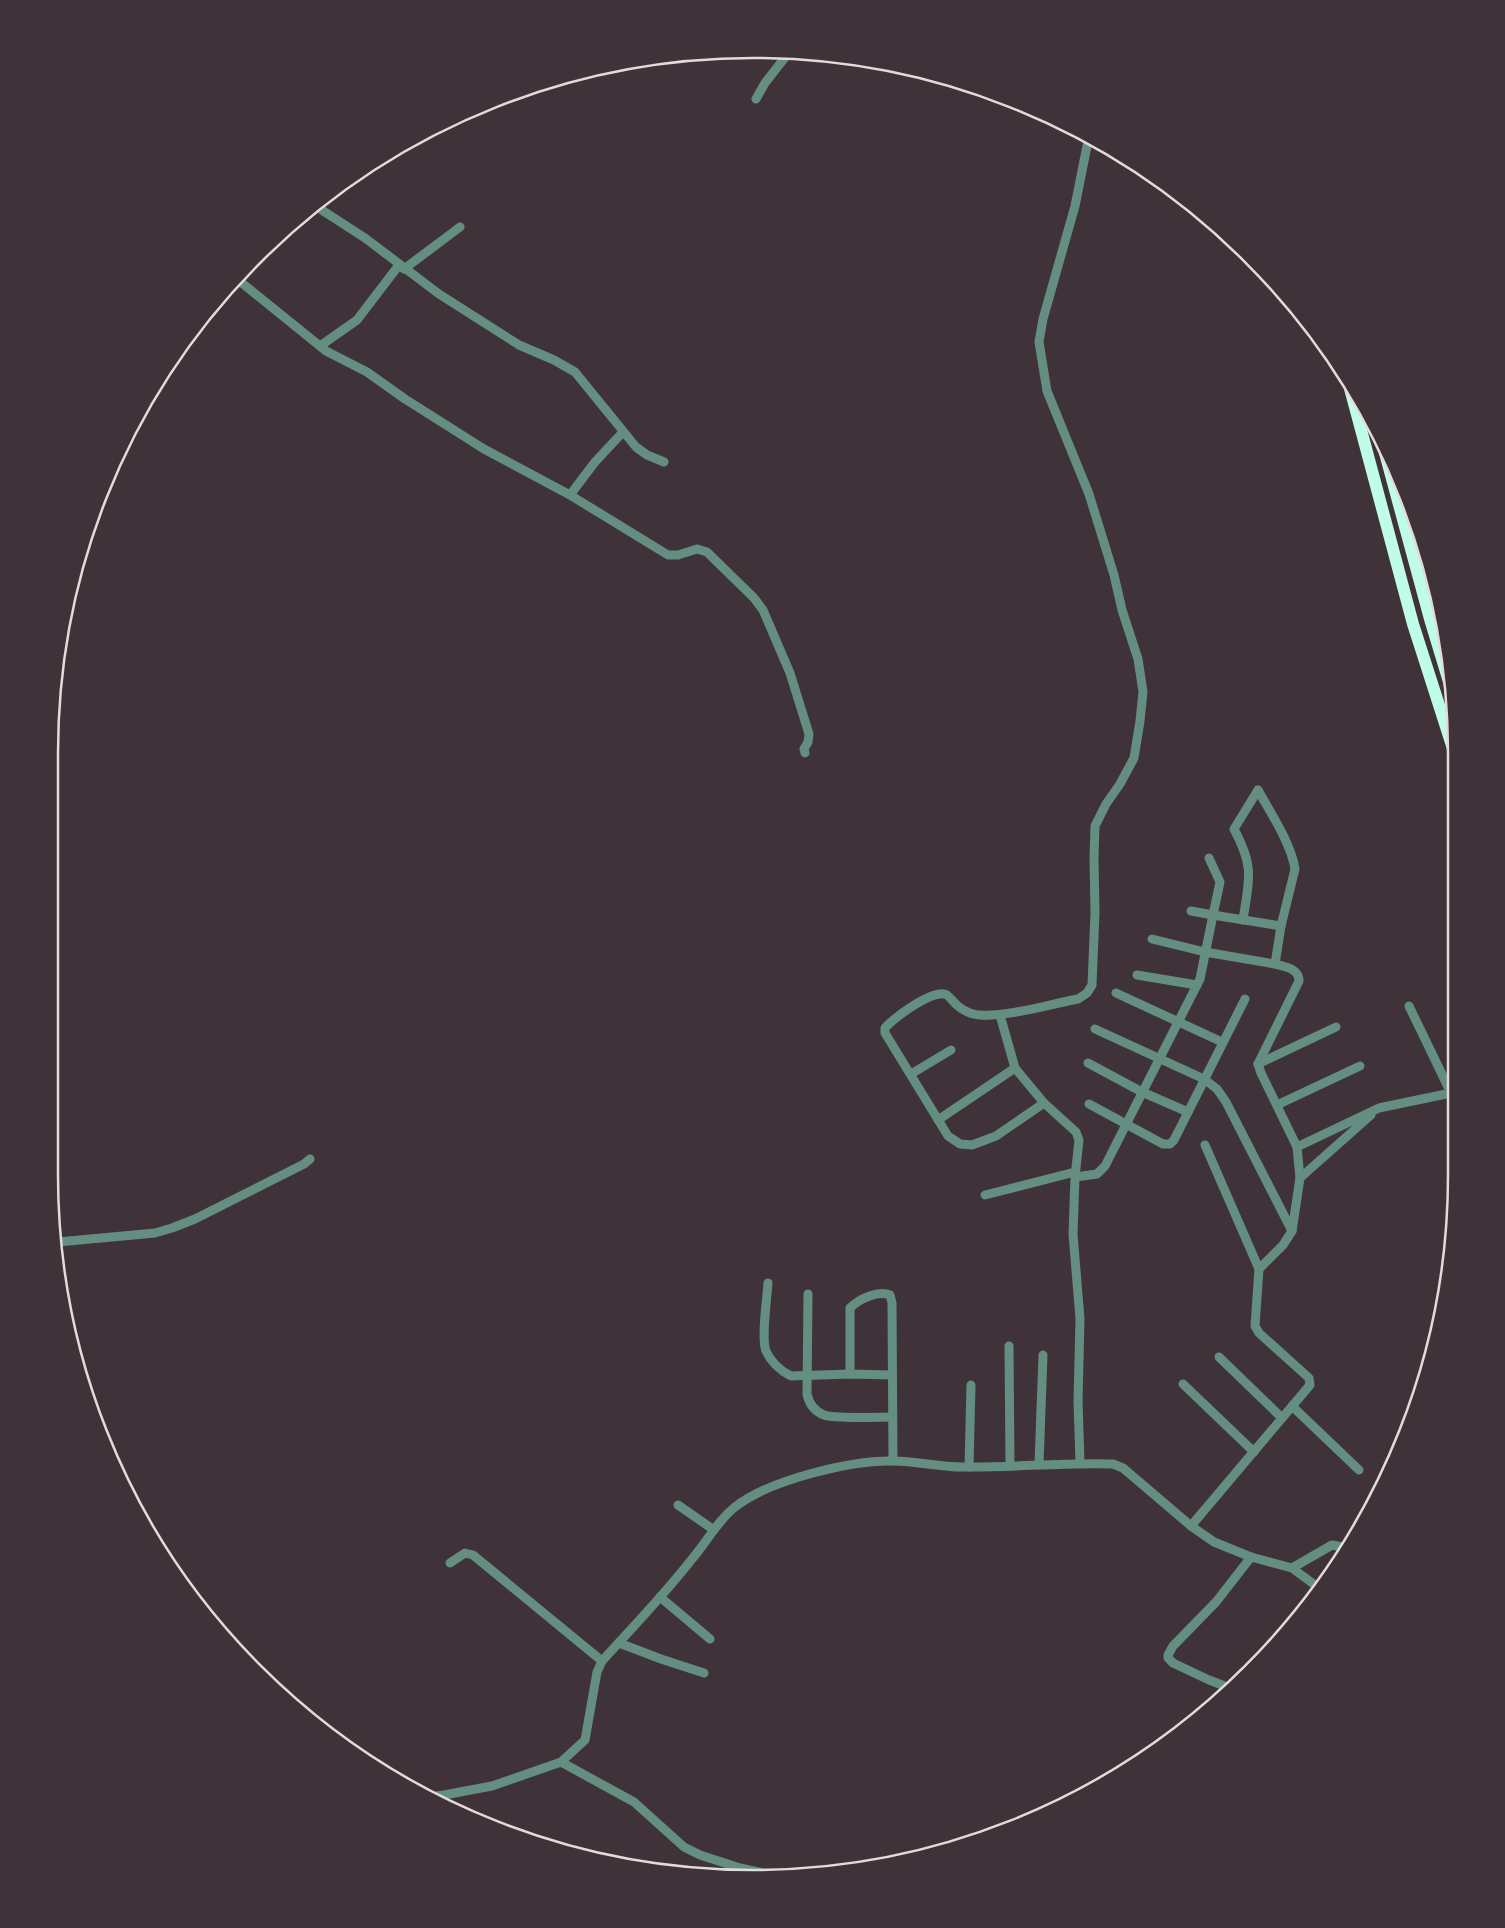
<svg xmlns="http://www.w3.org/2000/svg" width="1505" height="1928" font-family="Jost,sans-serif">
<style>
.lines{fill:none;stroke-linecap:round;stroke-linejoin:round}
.minor{stroke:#638e81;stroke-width:9}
.highway{stroke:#bffde9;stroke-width:12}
.rim{fill:none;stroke:#e2dbde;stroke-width:2.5}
</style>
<rect width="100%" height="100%" fill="#3f3339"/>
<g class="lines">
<g class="minor">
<path d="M756,99L765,83L790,51"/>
<path d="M314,205L365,238L439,294L519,345L554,360L575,372L636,447L647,455L664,462"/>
<path d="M404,269L460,227"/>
<path d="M237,279L326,351L367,372L405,399L484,449L570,495L668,555H678L697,549L707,552L754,598L763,610L790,673L809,734L808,742L804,749L805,753"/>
<path d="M320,346L357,320L399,265"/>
<path d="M570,495L595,462L623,432"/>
<path d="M1191,911L1213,915L1220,882L1209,858"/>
<path d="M1243,920C1249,879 1255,868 1234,829L1258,790"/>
<path d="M1152,939L1205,952L1275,964L1281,926"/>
<path d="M1137,975L1197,985"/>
<path d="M1116,993L1222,1042"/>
<path d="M1409,1006L1451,1093"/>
<path d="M1000,1015L1015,1068L1044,1103L1076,1132L1079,1140L1075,1177L1073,1234L1080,1319L1078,1401L1080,1463"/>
<path d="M1095,1029L1204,1079L1217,1089L1226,1102L1292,1231"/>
<path d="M1088,1063L1142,1092L1188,1112"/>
<path d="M1258,1064L1336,1027"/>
<path d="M911,1074L951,1050"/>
<path d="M1044,1103L996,1136L972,1145L960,1144L948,1136L885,1033V1028C892,1019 935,987 947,995C951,998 954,1003 958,1006C967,1014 980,1016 991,1015C1020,1014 1050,1004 1078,999L1087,993L1092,985L1095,913L1094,858L1095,826L1106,804L1120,784L1134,758L1140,721L1143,692L1138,659L1122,610L1114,575L1089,494L1047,391L1039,342L1043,319L1075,206L1087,146L1090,138"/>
<path d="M1089,1104L1163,1144H1170L1174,1140L1245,999"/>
<path d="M1277,1105L1360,1066"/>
<path d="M938,1120L1015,1068"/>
<path d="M1205,1145L1259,1269"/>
<path d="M1297,1147L1379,1108L1451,1093L1456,1099"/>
<path d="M1075,1177L1097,1174L1105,1166L1200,979L1213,915L1281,926L1295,869C1291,843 1270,812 1258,790"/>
<path d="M1300,1178L1371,1115"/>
<path d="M985,1195L1075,1172"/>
<path d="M58,1242L155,1233L172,1228L195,1219L304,1164L310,1159"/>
<path d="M768,1283C767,1298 761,1339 766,1351C771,1362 781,1371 791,1376L850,1374L891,1375"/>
<path d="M808,1294L807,1394C809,1404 814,1411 824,1415C834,1419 878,1417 892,1417"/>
<path d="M1009,1346L1010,1465"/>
<path d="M1219,1357L1282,1418"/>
<path d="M850,1374V1308C859,1299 878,1290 890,1295L892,1303L893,1461"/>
<path d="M1183,1384L1254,1452"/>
<path d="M1292,1406L1359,1470"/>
<path d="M1039,1464L1043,1355"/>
<path d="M969,1467L971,1385"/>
<path d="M678,1505L714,1530"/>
<path d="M1191,1526L1310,1385L1309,1378L1259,1333L1255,1326L1259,1269L1283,1245L1292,1231L1300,1178L1297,1147L1261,1073L1258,1064L1299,981C1299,968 1285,967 1275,964"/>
<path d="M450,1563L465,1553L473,1555L602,1661"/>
<path d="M1292,1568L1332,1545L1348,1548"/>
<path d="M660,1597L710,1639"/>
<path d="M619,1643L661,1659L704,1673"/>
<path d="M1230,1688L1209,1680L1173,1663L1168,1658V1655L1173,1646L1216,1602L1251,1557"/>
<path d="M561,1762L634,1802L684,1847L700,1855L740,1868L763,1873L793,1874"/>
<path d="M429,1797L444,1795L492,1786L561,1762L585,1740L597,1672L602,1661C632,1628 664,1595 692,1559C707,1542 717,1521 735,1507C769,1480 851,1460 894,1461C916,1461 939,1467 962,1467C1012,1468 1063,1462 1113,1464L1123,1468L1191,1526L1214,1542L1251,1557L1292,1568L1319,1588"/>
<path d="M940,1853L971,1838"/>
</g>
<g class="highway">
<path d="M1348,381L1413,624L1455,755"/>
<path d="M1385,453L1430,619L1450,685"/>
</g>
</g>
<path d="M0 0H1505V1928H0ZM753 58H753A695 695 0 0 1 1448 753V1175A695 695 0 0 1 753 1870H753A695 695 0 0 1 58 1175V753A695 695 0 0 1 753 58Z" fill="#3f3339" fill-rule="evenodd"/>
<path class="rim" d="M753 58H753A695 695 0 0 1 1448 753V1175A695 695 0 0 1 753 1870H753A695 695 0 0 1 58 1175V753A695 695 0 0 1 753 58Z"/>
</svg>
